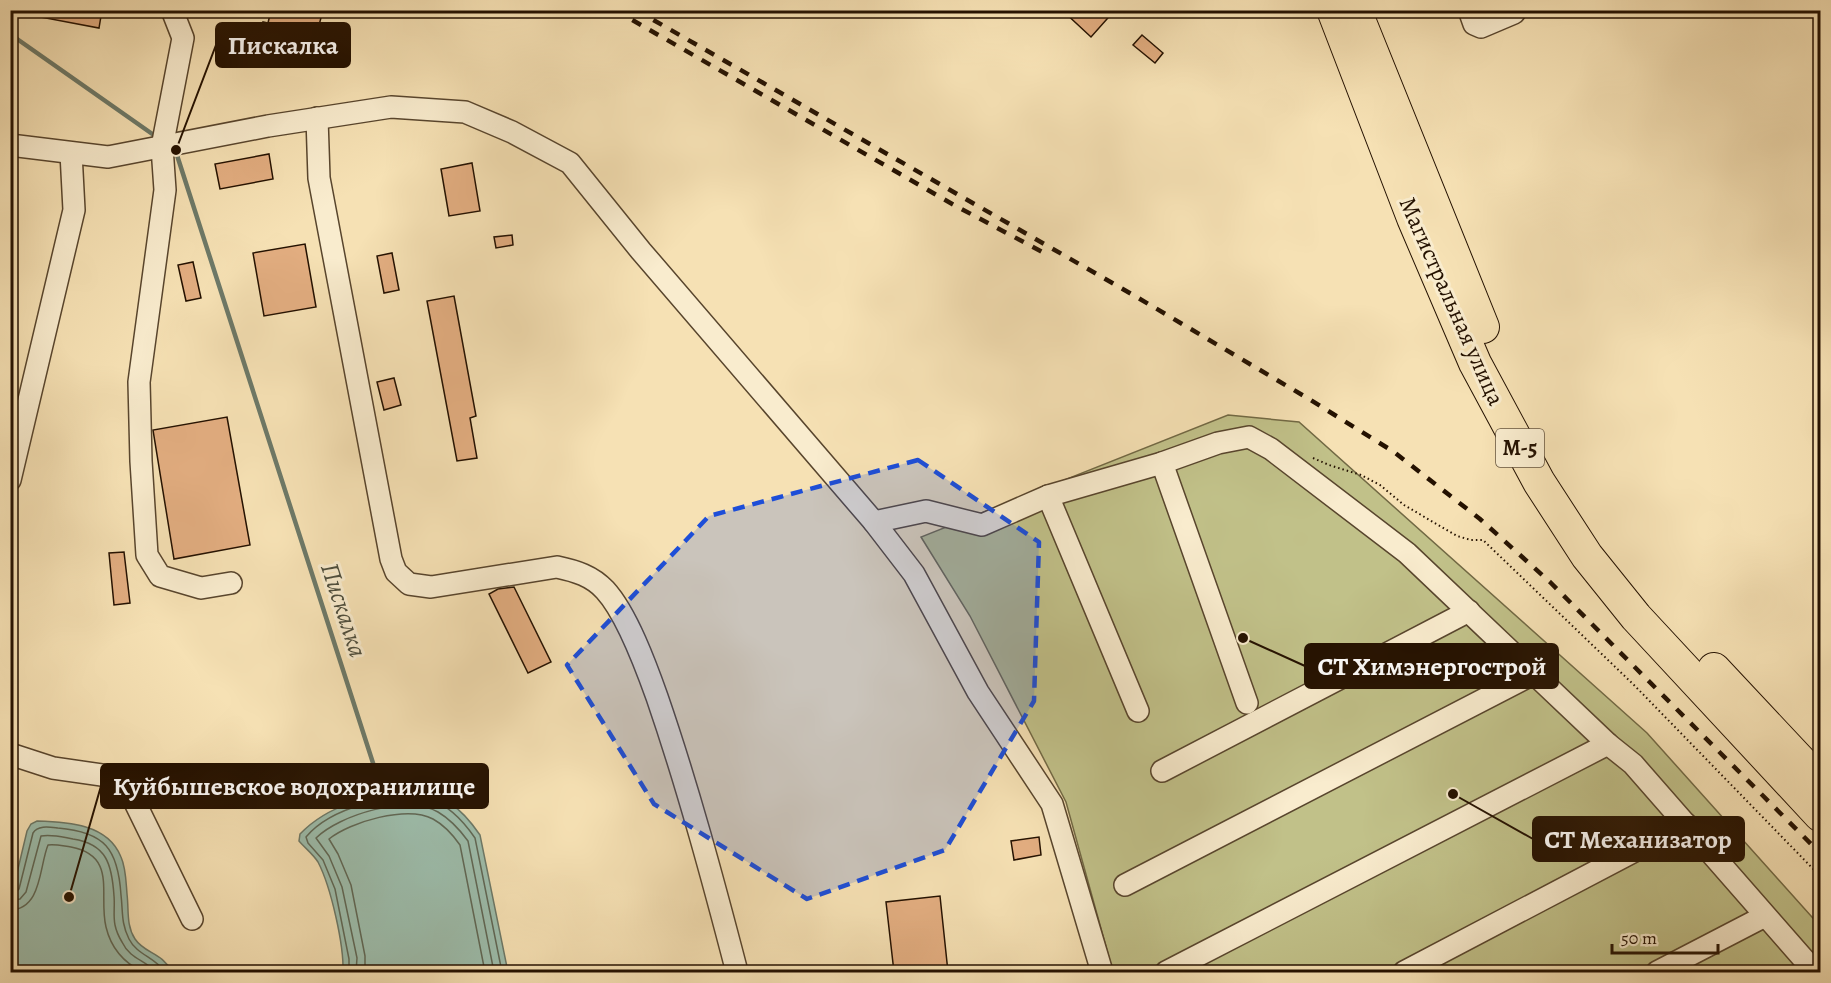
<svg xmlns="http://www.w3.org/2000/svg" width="1831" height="983" font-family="Alegreya,serif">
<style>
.green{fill:#c1c189;stroke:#726944;stroke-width:1.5}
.water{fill:#9dbead;stroke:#6d7968;stroke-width:1.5}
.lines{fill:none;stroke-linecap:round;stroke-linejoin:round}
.shore{stroke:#606856;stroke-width:1.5}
.stream{stroke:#6d7968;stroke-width:4.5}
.building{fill:#e3ae81;stroke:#241100;stroke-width:1.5}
.minor-casing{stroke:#58452d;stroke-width:24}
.highway-casing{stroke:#241100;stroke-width:34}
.path{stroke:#241100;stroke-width:2;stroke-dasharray:1.5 3;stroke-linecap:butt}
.minor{stroke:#f9ecce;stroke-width:21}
.highway{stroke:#f6e1b4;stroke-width:32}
.rail{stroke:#241100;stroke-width:4.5;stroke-dasharray:10 10;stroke-linecap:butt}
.marked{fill:#1d4ed8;fill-opacity:0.2;stroke:#1d4ed8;stroke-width:4.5;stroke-dasharray:12 8;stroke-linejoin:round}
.labels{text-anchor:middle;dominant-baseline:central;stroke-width:6;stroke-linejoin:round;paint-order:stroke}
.shield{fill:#f9ecce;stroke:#64533e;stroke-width:1.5}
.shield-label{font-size:22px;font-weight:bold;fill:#241100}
.street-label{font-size:24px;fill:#241100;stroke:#f9ecce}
.water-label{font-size:26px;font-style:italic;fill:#4e4e3d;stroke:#f9ecce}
.leader{fill:none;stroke:#241100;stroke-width:2}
.callout-dot{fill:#241100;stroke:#f9ecce;stroke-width:2}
.callout{fill:#241100;stroke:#241100;stroke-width:2}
.callout-label{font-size:26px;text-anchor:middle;font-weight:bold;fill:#fff}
</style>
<rect width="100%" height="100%" fill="#f6e1b4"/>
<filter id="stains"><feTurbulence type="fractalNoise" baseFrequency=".00333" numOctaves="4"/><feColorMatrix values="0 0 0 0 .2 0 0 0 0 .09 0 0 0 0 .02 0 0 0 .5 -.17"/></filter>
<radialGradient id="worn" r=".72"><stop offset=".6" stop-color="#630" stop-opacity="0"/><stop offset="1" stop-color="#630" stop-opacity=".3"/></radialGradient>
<path class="green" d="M1228,415L1299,422L1647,733L1820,926V972H1113L1066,802L970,616L921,537Z"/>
<g class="water">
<path d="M410,792C445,795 460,806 480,835L508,972H343C344,945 331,887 318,862C313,854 305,848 299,841L300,834C329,804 370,795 410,792Z"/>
<path d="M37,821C68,822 108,824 121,857C126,868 126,882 127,894C129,910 126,925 135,939C145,954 162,952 172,972H11V898L27,831L31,824Z"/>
</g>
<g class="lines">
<g class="shore">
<path d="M10,893H15L19,889L33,833C38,825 49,827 58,828C105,832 118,849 121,895C123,912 121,923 129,939C137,955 155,957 165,972"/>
<path d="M10,901L20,899L26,892L41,836C52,834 62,837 73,839C107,844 112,865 114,896C115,906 113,916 115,925C116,930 119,937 122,942C130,959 145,960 156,972"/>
<path d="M10,910C42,909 39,867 48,845C56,844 63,846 71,847C118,856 98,895 106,927C111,948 124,963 143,972"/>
<path d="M349,972V959L335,889L323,860L308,843L306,837C330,808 393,791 430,800C449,805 464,822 475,838L502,972"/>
<path d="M356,972L357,958L342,887L329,856L316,838C339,815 408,794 438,812C450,819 460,830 468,841L494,972"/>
<path d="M365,972V956L351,885L338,854L329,839C350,822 407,805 433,819C444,825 453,835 460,845L485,972"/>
</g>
<g class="stream">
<path d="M10,34L158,138"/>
<path d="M175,149L383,794"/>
</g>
</g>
<g class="building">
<path d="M36,10H102L99,28L35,16Z"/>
<path d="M271,10H323L317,33L327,35L320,64L258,51V48L217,40L220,27L261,35L263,22L268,23Z"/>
<path d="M1062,10H1115L1091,37Z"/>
<path d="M1142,35L1163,53L1155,63L1133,45Z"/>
<path d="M269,154L273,179L220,189L215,164Z"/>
<path d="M472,163L480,211L449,216L441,169Z"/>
<path d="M512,235L513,245L496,248L494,237Z"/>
<path d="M305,244L316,307L264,316L253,253Z"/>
<path d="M392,253L399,290L384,293L377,256Z"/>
<path d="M193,262L201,298L186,301L178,265Z"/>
<path d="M454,296L476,416L470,418L477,458L457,461L427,301Z"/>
<path d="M394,378L401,405L384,410L377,382Z"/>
<path d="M227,417L250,545L174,559L153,430Z"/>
<path d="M124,552L130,603L114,605L109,553Z"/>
<path d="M514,587L551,662L528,673L489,594L498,589Z"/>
<path d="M1039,837L1041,855L1014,860L1011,841Z"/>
<path d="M940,896L948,972H894L886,902Z"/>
</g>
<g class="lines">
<defs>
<g id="minor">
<path d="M172,10L183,38L162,147L165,190L139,382L141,461L147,555L160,576L201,588L231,583"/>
<path d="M1469,10L1474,24L1481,27L1514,13L1516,10"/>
<path d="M317,118L319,178L391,559L396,572L409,584L431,587L557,567C576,571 592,576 605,590C627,614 646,666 657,697C688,787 713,880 737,972"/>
<path d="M10,145L108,157L268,126L391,107L465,112L512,132L570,163L641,251L874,522L914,574L978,692L1052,804L1102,972"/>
<path d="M1162,463L1247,703"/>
<path d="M10,480L74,210L71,153"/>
<path d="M1048,496L1138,711"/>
<path d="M874,522L926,511L982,525L1048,496L1162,463L1218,443L1249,437L1271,449L1407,553L1608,744L1633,764L1815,972"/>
<path d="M10,754L53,768L123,778L192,919"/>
<path d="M1162,771L1469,611"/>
<path d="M1125,885L1533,674"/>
<path d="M1166,972L1608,744"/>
<path d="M1404,972L1686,824"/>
<path d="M1657,972L1765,916"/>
</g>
<g id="highway">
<path d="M1333,10L1413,218L1475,363L1539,482L1587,556L1636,617L1820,815"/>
<path d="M1358,17L1483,327"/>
<path d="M1714,669L1820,782"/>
</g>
</defs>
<use href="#minor" class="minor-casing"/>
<use href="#highway" class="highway-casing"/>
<path class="path" d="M1313,458L1329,465L1361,475L1380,485L1404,505L1457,536L1471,540H1483L1634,685L1820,876"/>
<use href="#minor" class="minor"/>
<use href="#highway" class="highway"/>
<g class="rail">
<path d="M615,10L954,205L1048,255"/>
<path d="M636,10L1135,296L1309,399L1394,452L1480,519L1550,582L1820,853"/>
</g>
</g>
<path class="marked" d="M918,460L1039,542L1034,701L945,850L807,899L654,804L567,665L709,516Z"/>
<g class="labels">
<rect class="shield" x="1496" y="429" width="48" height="38" rx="4.5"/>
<g class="shield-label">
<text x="1520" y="448">М-5</text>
</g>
<g class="street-label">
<text transform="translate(1452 301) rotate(66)">Магистральная улица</text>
</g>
<g class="water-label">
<text transform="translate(344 610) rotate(72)">Пискалка</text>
</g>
</g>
<path class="leader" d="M176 150L216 45M1243 638L1305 666M69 897L101 786M1453 794L1533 839"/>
<g class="callout-dot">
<circle cx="176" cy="150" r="6"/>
<circle cx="1243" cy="638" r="6"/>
<circle cx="69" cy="897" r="6"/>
<circle cx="1453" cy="794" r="6"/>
</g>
<g class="callout">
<rect x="216" y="23" width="134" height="44" rx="6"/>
<rect x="1305" y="644" width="253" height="44" rx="6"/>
<rect x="101" y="764" width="387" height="44" rx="6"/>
<rect x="1533" y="817" width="211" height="44" rx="6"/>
</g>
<g class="callout-label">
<text x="283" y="54">Пискалка</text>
<text x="1432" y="675">СТ Химэнергострой</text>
<text x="294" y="795">Куйбышевское водохранилище</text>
<text x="1638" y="848">СТ Механизатор</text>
</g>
<rect width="1831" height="983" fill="none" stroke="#f6e1b4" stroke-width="36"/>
<rect x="12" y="12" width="1807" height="959" fill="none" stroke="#241100" stroke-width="3"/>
<rect x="18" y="18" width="1795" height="947" fill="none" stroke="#241100" stroke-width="1.5"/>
<path d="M1612 944v9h106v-9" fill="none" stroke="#241100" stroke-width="3"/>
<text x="1621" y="944" font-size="18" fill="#241100" stroke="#f9ecce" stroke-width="4.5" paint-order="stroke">50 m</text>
<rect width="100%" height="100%" filter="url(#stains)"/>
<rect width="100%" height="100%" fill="url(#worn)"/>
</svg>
